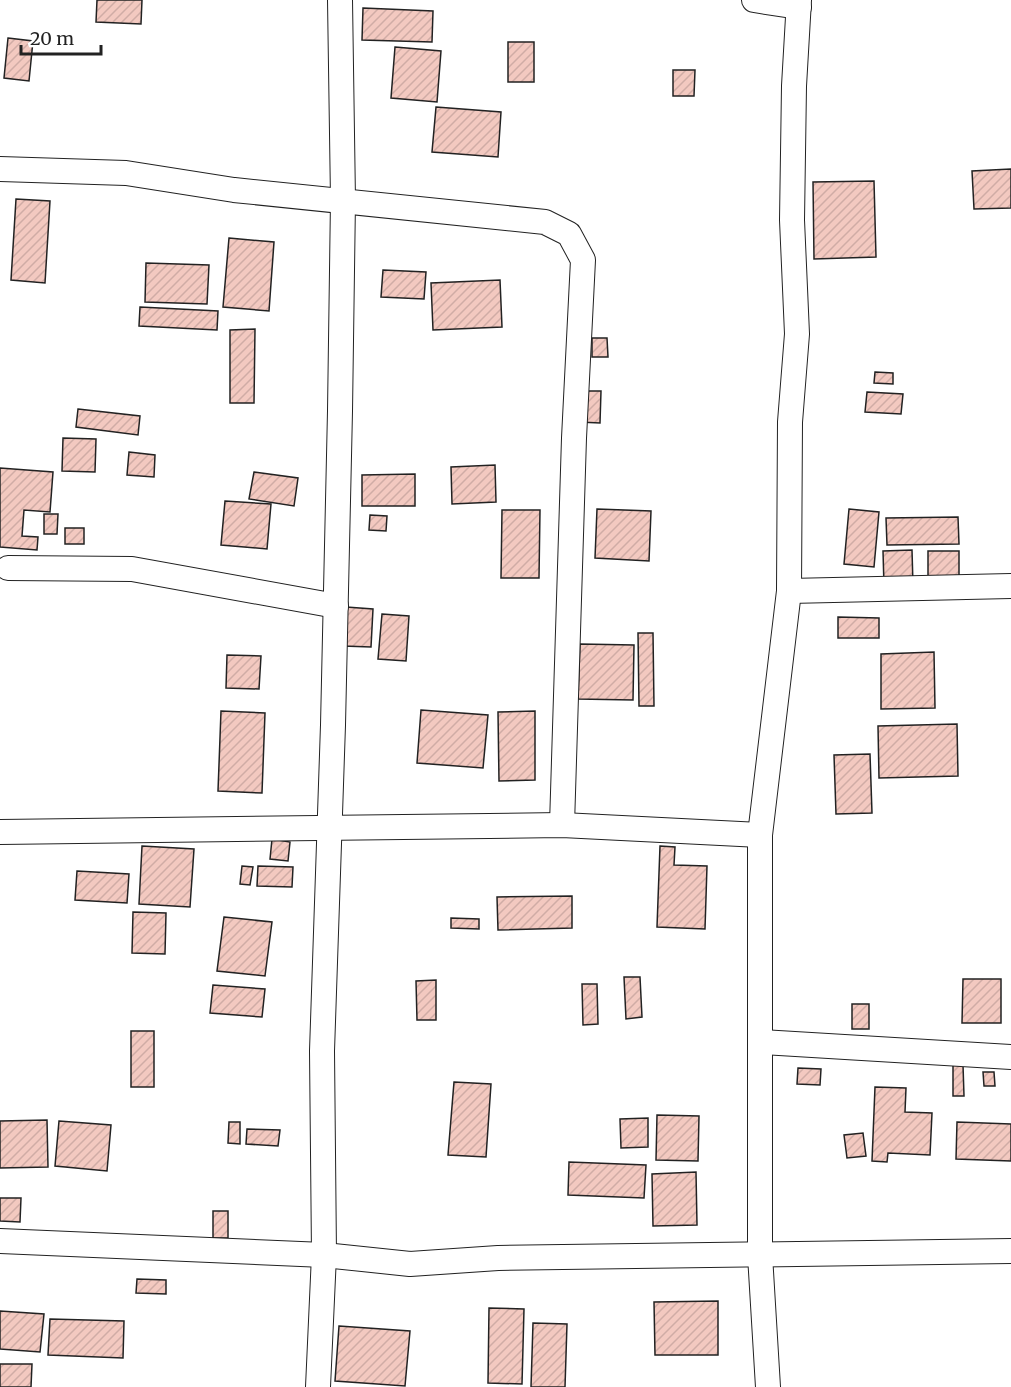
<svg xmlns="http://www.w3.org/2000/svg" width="1011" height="1387" font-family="Merriweather,serif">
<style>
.building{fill:url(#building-hatch);stroke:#222;stroke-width:1.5}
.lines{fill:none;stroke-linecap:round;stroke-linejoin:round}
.street-casing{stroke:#222;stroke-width:26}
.street{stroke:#fff;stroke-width:24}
</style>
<defs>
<pattern id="building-hatch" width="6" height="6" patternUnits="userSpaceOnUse" patternTransform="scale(1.5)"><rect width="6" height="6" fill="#f3c9c0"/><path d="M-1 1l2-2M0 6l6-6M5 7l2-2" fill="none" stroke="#d0aca5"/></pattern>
</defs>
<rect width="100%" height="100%" fill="#fff"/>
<g class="building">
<path d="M97,0H142L141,24L96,22Z"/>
<path d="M363,8L433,11L432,42L362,40Z"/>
<path d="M8,38L33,41L29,81L4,78Z"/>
<rect x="508" y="42" width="26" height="40"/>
<path d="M395,47L441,51L437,102L391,98Z"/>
<path d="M673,70H695L694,96H673Z"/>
<path d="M436,107L501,112L498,157L432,152Z"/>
<path d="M1011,169V208L974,209L972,171Z"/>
<path d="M874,181L876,257L814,259L813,182Z"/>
<path d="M16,199L50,201L45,283L11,280Z"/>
<path d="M229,238L274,242L269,311L223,307Z"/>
<path d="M146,263L209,265L207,304L145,302Z"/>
<path d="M383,270L426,272L424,299L381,297Z"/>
<path d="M500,280L502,327L433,330L431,283Z"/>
<path d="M140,307L218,311L217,330L139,326Z"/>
<path d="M255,329L254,403H230V330Z"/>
<path d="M592,338H607L608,357H592Z"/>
<path d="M875,372L893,373V384L874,383Z"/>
<path d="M580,391H601L600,423L579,422Z"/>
<path d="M867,392L903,394L901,414L865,412Z"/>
<path d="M78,409L140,416L138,435L76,427Z"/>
<path d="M63,438L96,439L95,472L62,471Z"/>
<path d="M129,452L155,455L154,477L127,475Z"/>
<path d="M495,465L496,502L452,504L451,467Z"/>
<path d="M0,468L53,472L50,512L24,510L22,536L38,537L37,550L0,547Z"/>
<path d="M254,472L298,478L294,506L249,499Z"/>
<path d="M415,474V506H362V475Z"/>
<path d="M225,501L271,504L267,549L221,545Z"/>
<path d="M597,509L651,511L649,561L595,558Z"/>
<path d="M849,509L879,512L874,567L844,564Z"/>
<path d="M502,510H540L539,578H501Z"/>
<path d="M44,514H58L57,534H44Z"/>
<path d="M370,515L387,516L386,531L369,530Z"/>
<path d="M958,517L959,544L887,545L886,518Z"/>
<rect x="65" y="528" width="19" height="16"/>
<path d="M912,550L913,585L884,586L883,551Z"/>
<path d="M928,551H959V585L928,586Z"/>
<path d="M346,607L373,609L371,647L343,646Z"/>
<path d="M382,614L409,616L406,661L378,659Z"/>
<path d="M838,617L879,618V638H838Z"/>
<path d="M638,633H653L654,706H639Z"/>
<path d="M580,644L634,645L633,700L578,699Z"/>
<path d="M934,652L935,708L881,709V654Z"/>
<path d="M227,655L261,656L259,689L226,688Z"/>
<path d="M421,710L488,715L483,768L417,763Z"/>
<path d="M221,711L265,713L262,793L218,791Z"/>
<path d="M535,711V780L499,781L498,712Z"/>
<path d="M957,724L958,776L879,778L878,726Z"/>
<path d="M870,754L872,813L836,814L834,755Z"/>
<path d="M272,839L290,842L288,861L270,859Z"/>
<path d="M142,846L194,849L190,907L139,904Z"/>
<path d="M660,846L675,847L674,865L707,866L705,929L657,927Z"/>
<path d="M242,866L253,867L250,885L240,884Z"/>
<path d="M258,866L293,867L292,887L257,886Z"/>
<path d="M77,871L129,874L127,903L75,900Z"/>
<path d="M572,896V928L498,930L497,897Z"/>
<path d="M133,912L166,913L165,954L132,953Z"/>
<path d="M224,917L272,922L265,976L217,971Z"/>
<path d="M451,918L479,919V929L451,928Z"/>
<path d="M624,977H640L642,1017L626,1019Z"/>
<path d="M963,979H1001V1023H962Z"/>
<path d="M436,980V1020H417L416,981Z"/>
<path d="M582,984H597L598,1024L583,1025Z"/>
<path d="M213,985L265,989L262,1017L210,1013Z"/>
<rect x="852" y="1004" width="17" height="25"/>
<rect x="131" y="1031" width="23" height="56"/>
<path d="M953,1065H963L964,1096H953Z"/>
<path d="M798,1068L821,1069L820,1085L797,1084Z"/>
<path d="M983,1072H994L995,1086H984Z"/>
<path d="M454,1082L491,1084L486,1157L448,1155Z"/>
<path d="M875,1087L906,1088L905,1112L932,1113L930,1155L888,1153L887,1162L872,1161Z"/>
<path d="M657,1115L699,1116L698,1161L656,1160Z"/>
<path d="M648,1118V1147L621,1148L620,1119Z"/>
<path d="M47,1120L48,1167L0,1168V1121Z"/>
<path d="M59,1121L111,1125L107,1171L55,1166Z"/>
<path d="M229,1122H240V1144L228,1143Z"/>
<path d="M957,1122L1011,1124V1161L956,1159Z"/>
<path d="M247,1129L280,1130L278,1146L246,1144Z"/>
<path d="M863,1133L866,1156L847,1158L844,1135Z"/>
<path d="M569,1162L646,1165L644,1198L568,1195Z"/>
<path d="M696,1172L697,1225L653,1226L652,1174Z"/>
<path d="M0,1198H21L20,1222L0,1221Z"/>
<rect x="213" y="1211" width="15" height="27"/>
<path d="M137,1279L166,1280V1294L136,1293Z"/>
<path d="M718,1301V1355H655L654,1302Z"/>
<path d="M489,1308L524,1309L522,1384L488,1383Z"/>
<path d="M0,1311L44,1314L40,1352L0,1349Z"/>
<path d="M50,1319L124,1321L123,1358L48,1355Z"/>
<path d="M533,1323L567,1324L565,1387H531Z"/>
<path d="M339,1326L410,1331L405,1386L335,1381Z"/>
<path d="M0,1364H32L31,1387H0Z"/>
</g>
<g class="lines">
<defs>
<g id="street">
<path d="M754,0L799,7"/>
<path d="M0,169L126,173L234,190L545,222L569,234L583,260L574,438L562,825"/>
<path d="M8,568L132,569L336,606"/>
<path d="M789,591L1011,586"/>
<path d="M0,832L562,825L760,835"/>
<path d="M761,1042L1011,1057"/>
<path d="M0,1241L324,1255L410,1264L498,1258L1011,1251"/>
<path d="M318,1387L324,1255L322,1051L333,725L340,411L343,200L340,0"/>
<path d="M768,1387L760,1255V835L789,591L790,422L797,334L792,220L794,86L799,0"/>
</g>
</defs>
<use href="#street" class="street-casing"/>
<use href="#street" class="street"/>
</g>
<path d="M21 45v9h80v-9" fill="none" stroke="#222222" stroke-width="3"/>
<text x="30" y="45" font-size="18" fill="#222222" stroke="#ffffff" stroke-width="4.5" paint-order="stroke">20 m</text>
</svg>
